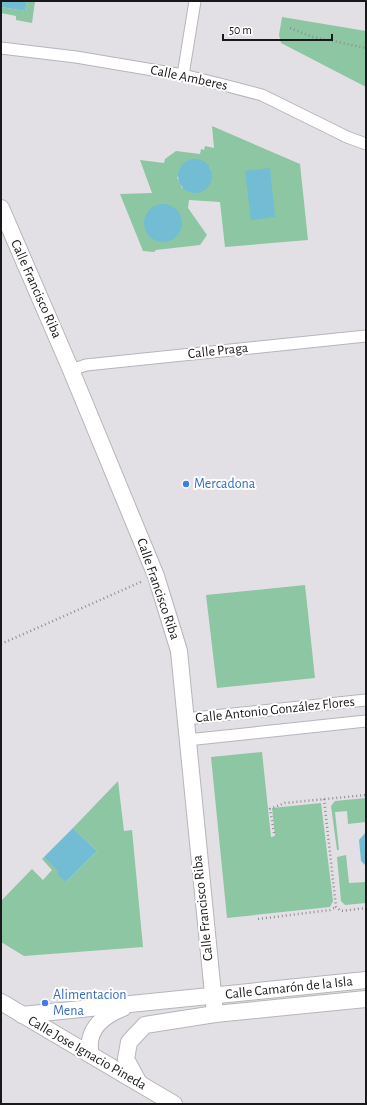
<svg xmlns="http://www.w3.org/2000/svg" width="367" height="1105" font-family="'Alegreya Sans',sans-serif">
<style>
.green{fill:#8cc6a3;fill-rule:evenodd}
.water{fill:#72bdd4}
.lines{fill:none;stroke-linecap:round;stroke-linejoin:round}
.street-casing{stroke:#b6b5b9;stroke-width:13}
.secondary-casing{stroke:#b6b5b9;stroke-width:18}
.path{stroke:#908e92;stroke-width:2.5;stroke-dasharray:1 3;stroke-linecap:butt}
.street{stroke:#fff;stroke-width:11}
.secondary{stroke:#fff;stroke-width:16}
.shop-dot{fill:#3f7fe0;stroke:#fff;stroke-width:1.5}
.labels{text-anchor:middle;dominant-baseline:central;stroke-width:4;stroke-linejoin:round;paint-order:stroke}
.street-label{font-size:14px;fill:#19181a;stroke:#fff}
.shop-label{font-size:14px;fill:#366cbe;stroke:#fff;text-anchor:start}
</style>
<rect width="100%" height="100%" fill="#e2e0e5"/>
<g class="green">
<path d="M27,1H35L32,23L16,20V16L1,13V7L25,11Z"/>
<path d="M282,17L366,31V87L281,43L279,35Z"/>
<path d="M212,126L300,164L308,240L225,247L220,202L189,200L188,208L207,235L200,245L156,250L154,252L143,251L120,194L152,193L140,160L164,163L165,159L176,151L200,154L201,149L204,150L205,146L214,148ZM210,167L212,177L182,188L177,177Z"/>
<path d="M305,585L315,678L217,688L206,595Z"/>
<path d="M262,752L271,837L275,836L272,808L321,803L333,901L330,907L227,918L211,757Z"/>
<path d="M118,781L124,831L132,830L143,947L24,956L1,942V901L32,869L43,880L52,870L42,859L44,857L59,871L66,882L97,851L73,828Z"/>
<path d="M366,798V822L348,824L347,811L335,812L339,850H337L331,806L335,801Z"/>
<path d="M346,855L349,883L366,882V903L345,905L341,901L337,857Z"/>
</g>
<g class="water">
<path d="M1,1H27L25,11L1,7Z"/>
<circle cx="195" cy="176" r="17"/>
<path d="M270,168L275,217L251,220L245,171Z"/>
<circle cx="163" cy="223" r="19"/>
<path d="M73,828L97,851L66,882L58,875V871L44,857Z"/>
<path d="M366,832V866L361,861L359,840Z"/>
</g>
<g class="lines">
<defs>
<g id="street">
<path d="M1,48L76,57L183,75L220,84L262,95L347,137L366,144"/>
<path d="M183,75L195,1"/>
<path d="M71,370L86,365L366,336"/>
<path d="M185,719L366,700"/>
<path d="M187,740L366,721"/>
</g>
<g id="secondary">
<path d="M1,208L71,370L156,576L179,651L215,1014"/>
<path d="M1,1002L174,1104"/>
<path d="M22,1015L366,980"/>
<path d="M91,1055C85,1031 102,1016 123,1008"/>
<path d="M139,1083L126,1059L129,1042L145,1025L215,1014L366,999"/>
</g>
</defs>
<use href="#street" class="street-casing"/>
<use href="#secondary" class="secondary-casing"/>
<g class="path">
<path d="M290,28L313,37L366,48"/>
<path d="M1,644L143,581"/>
<path d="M324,799L336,907L341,911L366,908"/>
<path d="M274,833L270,809L285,803L366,795"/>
<path d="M258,919L330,910L336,907"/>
</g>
<use href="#street" class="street"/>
<use href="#secondary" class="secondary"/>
</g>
<g class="shop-dot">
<circle cx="186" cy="484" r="4"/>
<circle cx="45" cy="1003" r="4"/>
</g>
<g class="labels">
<g class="street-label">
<text transform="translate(189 78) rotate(12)">Calle Amberes</text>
<text transform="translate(36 289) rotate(66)">Calle Francisco Riba</text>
<text transform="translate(218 351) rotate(-6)">Calle Praga</text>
<text transform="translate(158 589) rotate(71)">Calle Francisco Riba</text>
<text transform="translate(275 710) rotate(-6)">Calle Antonio González Flores</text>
<text transform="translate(203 908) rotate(-96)">Calle Francisco Riba</text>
<text transform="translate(289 988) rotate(-6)">Calle Camarón de la Isla</text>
<text transform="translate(87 1053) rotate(30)">Calle Jose Ignacio Pineda</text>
</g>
<g class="shop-label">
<text x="194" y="484">Mercadona</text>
<text x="53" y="995">Alimentacion<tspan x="53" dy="16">Mena</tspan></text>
</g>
</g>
<rect width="367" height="1105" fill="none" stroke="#19181a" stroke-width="4"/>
<path d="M223 34v6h109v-6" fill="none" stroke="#19181a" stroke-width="2"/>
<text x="229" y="34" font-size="12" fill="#19181a" stroke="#ffffff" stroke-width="3" paint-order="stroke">50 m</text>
</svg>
